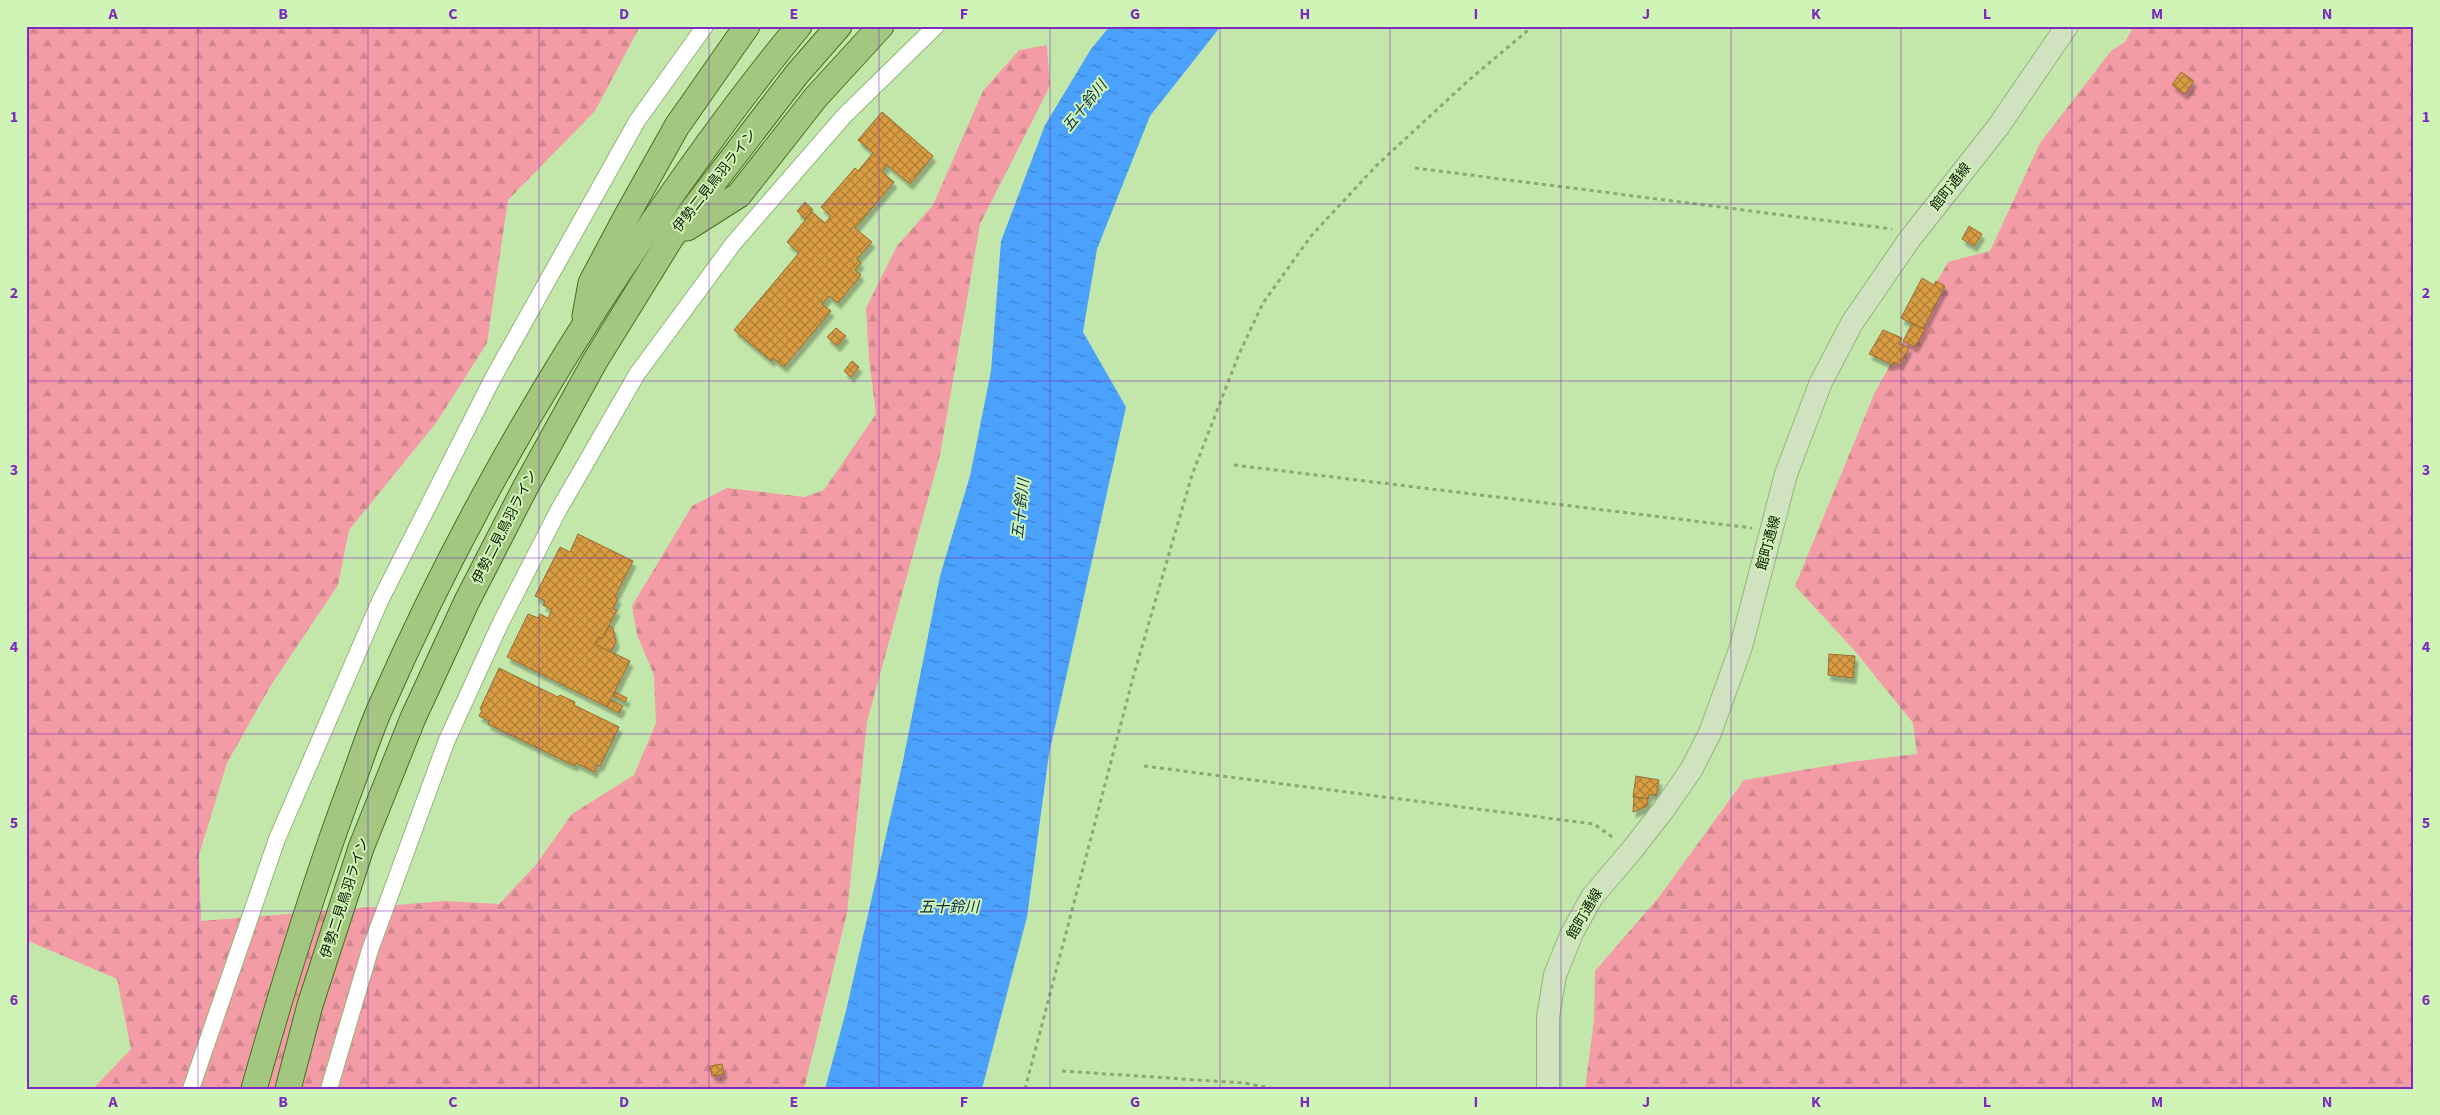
<svg xmlns="http://www.w3.org/2000/svg" width="2440" height="1115" font-family="'Source Sans 3','Noto Sans JP',sans-serif">
<style>
.forest{fill:url(#forest-firs)}
.water{fill:url(#water-ripples)}
.building{fill:url(#building-cross-hatch);stroke:#956d35;filter:url(#shadow)}
.lines{fill:none;stroke-linecap:round;stroke-linejoin:round}
.street-casing{stroke:#93b57a;stroke-width:18}
.secondary-casing{stroke:#93b57a;stroke-width:24}
.primary-casing{stroke:#46711e;stroke-width:27}
.path{stroke:#8ba777;stroke-width:3;stroke-dasharray:4 4;stroke-linecap:butt}
.street{stroke:#fff;stroke-width:16}
.secondary{stroke:#d1e2c0;stroke-width:22}
.primary{stroke:#a3c680;stroke-width:25}
.grid{fill:none;stroke:#7b2cbf;stroke-width:1;stroke-opacity:0.55}
.labels{text-anchor:middle;dominant-baseline:central;stroke-width:4;stroke-linejoin:round;paint-order:stroke}
.street-label{font-size:14px;fill:#0d1904;stroke:#d0f4b6}
.water-label{font-size:15px;font-style:italic;fill:#072a4e;stroke:#d0f4b6}
.neatline{fill:none;stroke:#7b2cbf;stroke-width:2}
.grid-label{font-size:16px;text-anchor:middle;font-weight:bold;fill:#7b2cbf}
</style>
<defs>
<pattern id="forest-firs" width="22" height="20" patternUnits="userSpaceOnUse" patternTransform="scale(1.25)"><rect width="22" height="20" fill="#f49ca6"/><path d="M5 1l3.5 6h-7zM16 11l3.5 6h-7z" fill="#d0868d"/></pattern>
<pattern id="water-ripples" width="26" height="14" patternUnits="userSpaceOnUse" patternTransform="scale(1.25)"><rect width="26" height="14" fill="#4ba1fe"/><path d="M2 4q2-2 4 0t4 0M15 11q2-2 4 0t4 0" fill="none" stroke="#3d82cb"/></pattern>
<pattern id="building-cross-hatch" width="8" height="8" patternUnits="userSpaceOnUse" patternTransform="scale(1.25)"><rect width="8" height="8" fill="#da9c42"/><path d="M0 0l8 8M0 8l8-8" fill="none" stroke="#af7e35"/></pattern>
<filter id="shadow"><feDropShadow dx="3" dy="5.5" stdDeviation="1" flood-color="#0004"/></filter>
</defs>
<rect width="100%" height="100%" fill="#c3e7aa"/>
<g class="forest">
<path d="M26,26H640L595,111L508,200L487,343L436,423L349,530L338,585L271,685L227,763L199,855L201,921L445,901L499,904L535,866L572,814L634,775L656,723L654,675L637,635L632,606L692,506L727,488L804,497L824,490L876,414L869,359L866,308L897,246L933,205L983,91L1019,50L1047,45L1050,86L980,224L940,455L867,722L847,913L804,1089H93L131,1049L117,979L26,940Z"/>
<path d="M2134,26H2414V1089H1585L1594,1020L1595,971L1659,897L1744,780L1850,762L1917,754L1913,723L1855,651L1795,586L1875,392L1948,262L1990,251L2040,143L2111,51L2125,42Z"/>
</g>
<path class="water" d="M1110,26H1221L1150,116L1097,249L1083,332L1126,407L1049,754L1027,917L982,1089H825L846,1011L903,761L940,576L970,476L991,371L1001,241L1045,125L1091,49Z"/>
<g class="building">
<path d="M2181,72L2194,81L2185,94L2172,85Z"/>
<path d="M882,112L933,156L910,184L887,165L882,172L894,182L855,228L872,242L857,259L861,263L855,270L861,275L838,303L829,296L822,304L831,311L784,367L773,358L771,361L734,330L799,253L787,242L812,212L825,223L831,216L821,207L855,168L858,171L873,153L858,140Z"/>
<path d="M805,202L813,210L805,219L797,211Z"/>
<path d="M1969,226L1982,234L1974,246L1962,239Z"/>
<path d="M1922,278L1934,285L1936,281L1945,286L1923,329L1901,318Z"/>
<path d="M1912,324L1925,329L1915,347L1903,341Z"/>
<path d="M836,328L846,336L837,346L827,337Z"/>
<path d="M1883,330L1902,338L1899,344L1909,348L1900,365L1894,362L1893,365L1869,354Z"/>
<path d="M852,361L859,367L851,377L844,371Z"/>
<path d="M578,534L633,561L615,597L618,598L613,609L617,610L602,639L599,637L595,644L630,661L607,707L507,657L528,614L538,618L540,614L548,618L552,610L543,605L545,601L535,596L560,547L570,552Z"/>
<path d="M609,626L613,628L616,642L611,652L595,644L599,637L602,639Z"/>
<path d="M1829,654L1855,656L1853,678L1828,675Z"/>
<path d="M499,668L558,697L560,695L575,702L574,705L619,727L600,766L597,765L594,772L576,763L575,766L488,724L489,721L479,716L482,710L480,709Z"/>
<path d="M615,692L627,698L625,702L613,696Z"/>
<path d="M611,700L623,706L619,713L607,707Z"/>
<path d="M1636,776L1659,780L1656,796L1649,794L1648,799L1633,797Z"/>
<path d="M1634,797L1648,799L1647,806L1633,812Z"/>
<path d="M722,1064L724,1074L712,1076L710,1066Z"/>
</g>
<g class="lines">
<defs>
<g id="street">
<path d="M191,1089L277,839L380,601L493,378L637,121L705,26"/>
<path d="M329,1089L370,950L447,740L501,622L558,511L637,374L733,244L844,116L936,26"/>
</g>
<path id="secondary" d="M1548,1089V1017L1555,975L1572,933L1592,897L1632,850L1664,809L1691,770L1710,733L1741,647L1786,474L1821,382L1852,323L1909,240L1998,127L2067,26"/>
<g id="primary">
<path d="M687,228L739,195L816,97L881,26"/>
<path d="M585,316L591,283L626,217L677,126L747,26"/>
<path d="M254,1089C283,986 314,884 352,783C362,757 370,730 382,704C452,544 539,390 637,245C688,170 741,96 799,26"/>
<path d="M288,1089L310,1005L361,848L413,718L467,601L526,486L595,361L671,238L797,74L839,26"/>
</g>
</defs>
<use href="#street" class="street-casing"/>
<use href="#secondary" class="secondary-casing"/>
<use href="#primary" class="primary-casing"/>
<g class="path">
<path d="M1415,168L1892,229"/>
<path d="M1234,465L1752,528"/>
<path d="M1144,766L1594,824L1615,839"/>
<path d="M1062,1071L1244,1083L1276,1089"/>
<path d="M1025,1089L1134,674L1192,475L1239,354L1263,303L1311,236L1377,165L1469,80L1533,26"/>
</g>
<use href="#street" class="street"/>
<use href="#secondary" class="secondary"/>
<use href="#primary" class="primary"/>
</g>
<path class="grid" d="M198,26V1089M368,26V1089M539,26V1089M709,26V1089M879,26V1089M1050,26V1089M1220,26V1089M1390,26V1089M1561,26V1089M1731,26V1089M1901,26V1089M2072,26V1089M2242,26V1089M26,204H2414M26,381H2414M26,558H2414M26,734H2414M26,911H2414"/>
<g class="labels">
<g class="street-label">
<text transform="translate(715 181) rotate(-52)">伊勢二見鳥羽ライン</text>
<text transform="translate(1951 187) rotate(-52)">館町通線</text>
<text transform="translate(505 527) rotate(-63)">伊勢二見鳥羽ライン</text>
<text transform="translate(1769 543) rotate(-75)">館町通線</text>
<text transform="translate(345 898) rotate(-72)">伊勢二見鳥羽ライン</text>
<text transform="translate(1585 914) rotate(-60)">館町通線</text>
</g>
<g class="water-label">
<text transform="translate(1085 106) rotate(-51)">五十鈴川</text>
<text transform="translate(1021 509) rotate(-84)">五十鈴川</text>
<text x="949" y="907">五十鈴川</text>
</g>
</g>
<rect width="2440" height="1115" fill="none" stroke="#d0f4b6" stroke-width="55"/>
<rect x="28" y="28" width="2384" height="1060" class="neatline"/>
<g class="grid-label">
<text x="113" y="19">A</text>
<text x="283" y="19">B</text>
<text x="453" y="19">C</text>
<text x="624" y="19">D</text>
<text x="794" y="19">E</text>
<text x="964" y="19">F</text>
<text x="1135" y="19">G</text>
<text x="1305" y="19">H</text>
<text x="1476" y="19">I</text>
<text x="1646" y="19">J</text>
<text x="1816" y="19">K</text>
<text x="1987" y="19">L</text>
<text x="2157" y="19">M</text>
<text x="2327" y="19">N</text>
<text x="14" y="122">1</text>
<text x="2426" y="122">1</text>
<text x="14" y="298">2</text>
<text x="2426" y="298">2</text>
<text x="14" y="475">3</text>
<text x="2426" y="475">3</text>
<text x="14" y="652">4</text>
<text x="2426" y="652">4</text>
<text x="14" y="828">5</text>
<text x="2426" y="828">5</text>
<text x="14" y="1005">6</text>
<text x="2426" y="1005">6</text>
<text x="113" y="1107">A</text>
<text x="283" y="1107">B</text>
<text x="453" y="1107">C</text>
<text x="624" y="1107">D</text>
<text x="794" y="1107">E</text>
<text x="964" y="1107">F</text>
<text x="1135" y="1107">G</text>
<text x="1305" y="1107">H</text>
<text x="1476" y="1107">I</text>
<text x="1646" y="1107">J</text>
<text x="1816" y="1107">K</text>
<text x="1987" y="1107">L</text>
<text x="2157" y="1107">M</text>
<text x="2327" y="1107">N</text>
</g>
</svg>
